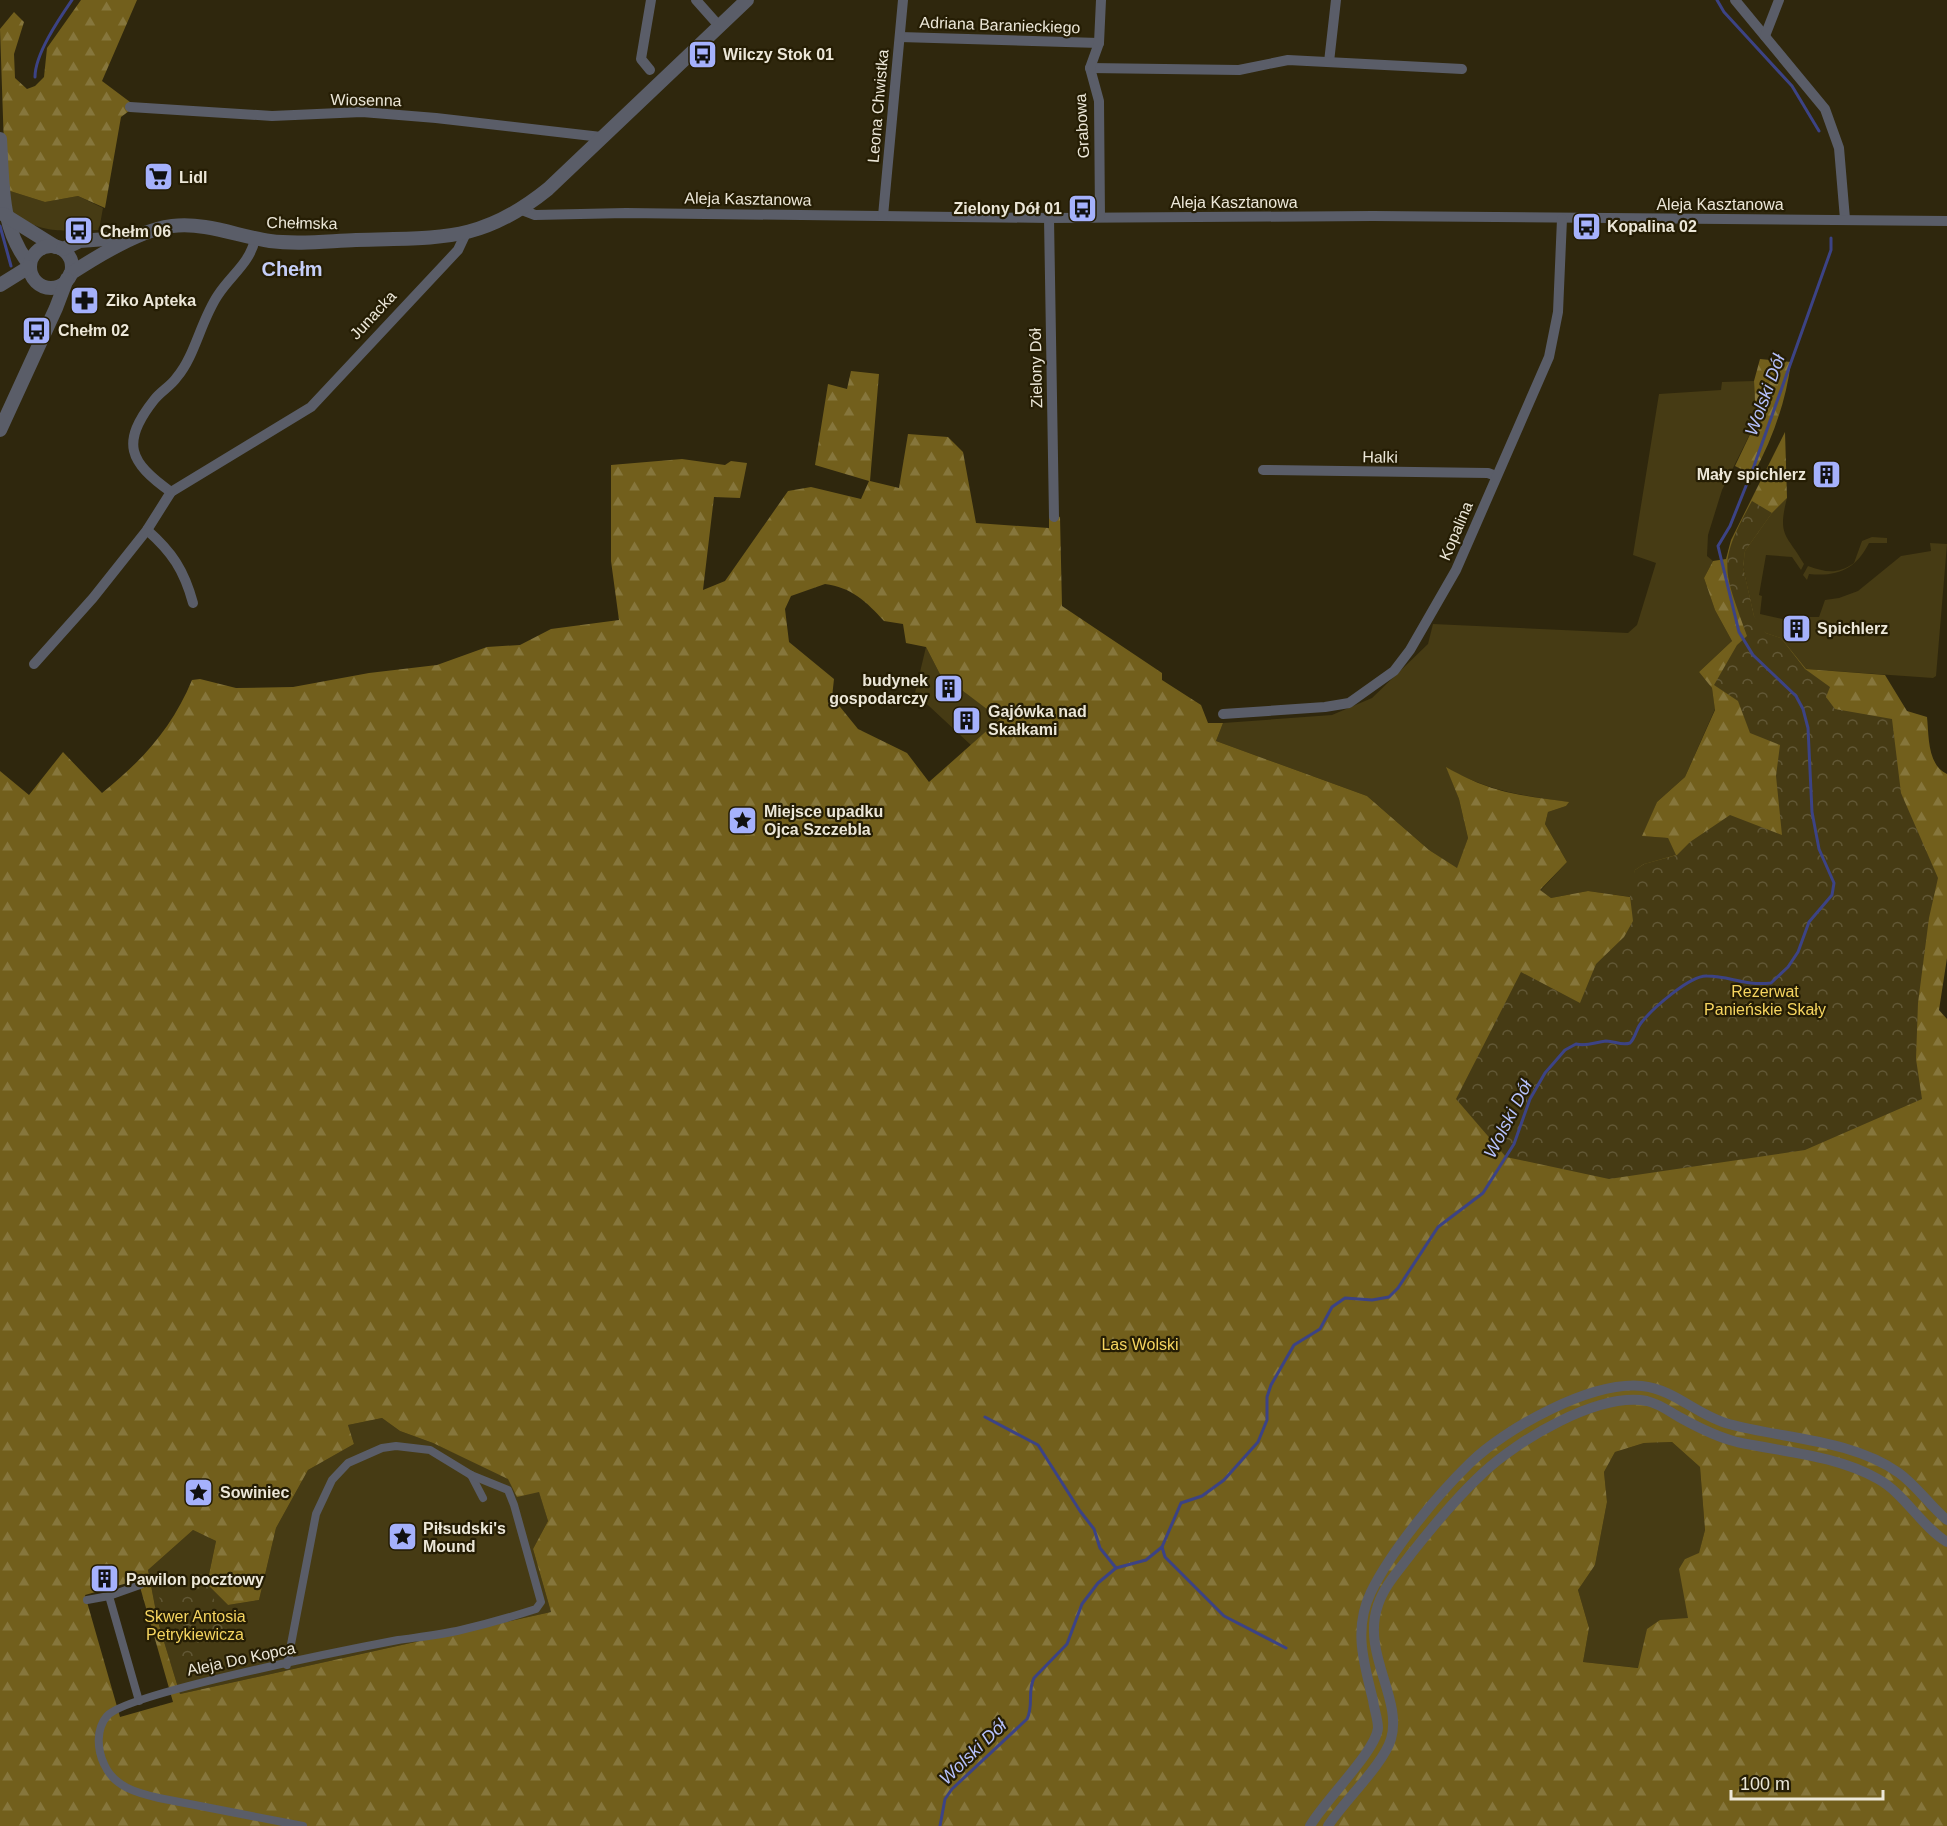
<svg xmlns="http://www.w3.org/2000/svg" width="1947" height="1826" font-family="Helvetica,sans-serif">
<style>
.grass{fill:#463b14}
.forest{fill:url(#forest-firs);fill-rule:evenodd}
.park{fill:url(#park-crowns)}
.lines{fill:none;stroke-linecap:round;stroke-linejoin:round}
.stream{stroke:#3c4385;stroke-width:3}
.pedestrian{stroke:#5a5d68;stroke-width:8}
.minor{stroke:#5a5d68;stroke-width:10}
.tertiary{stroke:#5a5d68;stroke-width:14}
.labels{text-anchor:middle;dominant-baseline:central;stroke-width:4.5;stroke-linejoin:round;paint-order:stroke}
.street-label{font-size:16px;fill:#ece7d8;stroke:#251d04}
.poi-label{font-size:16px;font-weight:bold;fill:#ece7d8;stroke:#251d04;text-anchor:start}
.park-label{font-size:16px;fill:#f6d560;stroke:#251d04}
.water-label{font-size:18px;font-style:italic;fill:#b6c1fb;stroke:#251d04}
.quarter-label{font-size:20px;font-weight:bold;fill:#c5cef8;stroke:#251d04}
</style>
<defs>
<pattern id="forest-firs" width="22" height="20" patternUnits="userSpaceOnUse" patternTransform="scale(1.5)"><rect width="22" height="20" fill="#725f1c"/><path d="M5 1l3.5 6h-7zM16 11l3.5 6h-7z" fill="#86763c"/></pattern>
<pattern id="park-crowns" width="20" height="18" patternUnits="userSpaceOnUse" patternTransform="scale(1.5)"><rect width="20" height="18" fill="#463b14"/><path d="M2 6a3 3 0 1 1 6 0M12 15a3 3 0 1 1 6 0" fill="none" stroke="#615735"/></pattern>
</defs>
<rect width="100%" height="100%" fill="#2f270d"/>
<g class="grass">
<path d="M10,191L45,202L78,196L103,208L99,230C60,231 46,234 11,214Z"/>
<path d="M1754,381L1756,422L1722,490L1708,535L1707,556L1713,561L1704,578L1715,610L1732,641L1699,672L1712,688L1715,709L1685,777L1657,802L1643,836L1668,838L1677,855L1644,864L1631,897L1588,891L1551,898L1540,891L1567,862L1545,824L1548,812L1566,806L1568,802C1520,795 1490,792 1447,768L1459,799L1468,838L1457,869L1429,850L1367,796L1216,741L1223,723L1332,715L1372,698L1428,644L1433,624L1628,633L1637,625L1656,563L1633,555L1659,394L1721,390L1722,382Z"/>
<path d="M1787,498C1777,537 1787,534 1804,564L1801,570L1792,557L1766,555L1759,595L1762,596L1760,614L1787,620V637L1805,636L1806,617H1819L1825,600L1839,598L1858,591L1901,556L1931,551L1930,543L1947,544L1936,676L1933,678L1805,669L1781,638L1766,633L1759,626L1754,616L1743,566L1745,551L1772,513Z"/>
<path d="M1872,537L1887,538V543H1869C1856,569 1838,577 1809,574L1807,580L1803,575L1808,566C1827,573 1838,574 1854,563L1862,541Z"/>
<path d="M926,647L943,680L963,691L1001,719L972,746L915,693Z"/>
<path d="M382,1418L400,1431L433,1443L539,1491L548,1521L533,1549L551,1612L180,1694L158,1622L148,1570L193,1530L216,1541L207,1584L228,1605L259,1600L276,1528L308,1470L354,1444L348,1425Z"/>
<path d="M1672,1442L1700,1467L1705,1530L1699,1554L1685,1559V1594L1689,1619L1660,1620L1639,1668L1583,1662L1589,1628L1578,1590L1595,1565L1607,1502L1604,1472L1615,1452L1644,1443Z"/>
</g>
<g class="forest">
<path d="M81,0H137L102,81L130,102L129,111L121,117L105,208L78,196L45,202L10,191L4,147L0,29L14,12L24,22L14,54L15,78L27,89L35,86L44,77L47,48Z"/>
<path d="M1760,359L1791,362C1786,402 1772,440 1753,475L1735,466L1756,422L1754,381Z"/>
<path d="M851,371L879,374L870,481L899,488L908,434L948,437L963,452L976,523L1049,528V513L1060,517L1062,606L1162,673V680L1201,705L1208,723H1223L1216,741L1367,796L1429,850L1457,868L1468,838L1459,799L1446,767C1491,793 1518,795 1569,802L1566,806L1548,812L1545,824L1567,862L1540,890L1551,898L1588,891L1630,897L1635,870L1644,864L1676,855L1668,838L1642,836L1657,802L1685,777L1715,710L1712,688L1699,672L1732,641L1715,610L1704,578L1713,561L1726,559L1731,540L1785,432L1787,498L1772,513L1745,551L1743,567L1754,616L1759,626L1766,633L1781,638L1806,669L1885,675L1907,711L1927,717C1929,735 1927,765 1947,774V958L1939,1010L1947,1019V1826H0V771L29,795L63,752L102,793C143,760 172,728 192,680L200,679L236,688L293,687L369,673L437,665L487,647L520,645L551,629L619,620L611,561V465L682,459L725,465L731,461L747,463L740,498L714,497L703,590L725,581L788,491L811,487L861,499L869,481L815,465L828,384L847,389ZM825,584C851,587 867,602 884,621L903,624L906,643L926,647L943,680L963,691L1000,719L929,782L907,753L858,729L832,697L834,679L789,642L785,609L791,596ZM382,1418L400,1431L433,1443L508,1479L517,1497L539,1492L548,1521L533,1549L551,1612L180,1694L158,1622L148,1570L193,1530L216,1541L207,1584L228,1605L259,1600L276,1528L308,1470L354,1444L348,1425ZM1672,1442L1700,1467L1705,1530L1699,1553L1685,1559L1679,1569L1688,1618L1660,1620L1647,1629L1638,1668L1583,1662L1589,1628L1578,1590L1595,1565L1607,1502L1604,1472L1615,1452L1644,1443ZM138,1580L173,1702L120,1717L85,1595Z"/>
</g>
<g class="park">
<path d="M1752,501L1772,513L1745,551L1743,567L1754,616L1766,633L1781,638L1805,669L1830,687L1826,697L1835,709L1892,719L1901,793L1938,878L1929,918L1918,1003L1916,1059L1922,1099L1805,1150L1609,1179L1506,1157L1456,1099L1521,972L1580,1003L1596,964L1624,937L1633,921L1629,888L1635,870L1644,864L1677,855L1690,842L1730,815L1782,835L1776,776L1780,745L1750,733L1738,701L1714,685L1737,645L1747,636C1724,569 1716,566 1752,501Z"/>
<path d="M207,1584L235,1645L174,1661L159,1596Z"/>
</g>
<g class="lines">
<g class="stream">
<path d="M1717,0L1724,12L1792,86L1819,131"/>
<path d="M35,77C35,54 59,19 72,0"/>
<path d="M0,226L11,266"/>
<path d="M985,1417L1038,1445L1080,1511L1094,1529L1100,1548L1116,1568"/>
<path d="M1162,1547L1165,1557L1224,1616L1286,1648"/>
<path d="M940,1826L945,1799L952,1789L1027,1719C1034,1705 1027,1692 1034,1678L1067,1644L1082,1604L1098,1583L1116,1568L1146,1560L1162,1547L1181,1503L1202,1496L1224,1480L1258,1442L1267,1420V1397L1271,1385L1294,1345L1320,1329L1332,1307L1345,1298L1372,1300L1389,1297L1398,1288L1438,1227L1483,1193L1514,1144L1530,1099L1545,1073L1565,1050L1576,1044C1587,1047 1595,1042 1606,1041C1615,1041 1621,1046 1630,1043C1636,1037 1636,1029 1641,1023C1652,1009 1690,975 1707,976C1730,976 1744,986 1771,983L1788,967L1798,952L1809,922L1832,895L1834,883L1819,849L1812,812L1808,728L1803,709L1796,696L1753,655L1739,632L1718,546L1730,526L1754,466L1831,250V238"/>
</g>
<g class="pedestrian">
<path d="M471,1475L483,1498"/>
<path d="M109,1596L139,1701"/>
<path d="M87,1600L109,1596L140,1585"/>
<path d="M287,1665L316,1514L332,1480L348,1463L382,1448L396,1446L430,1450L471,1475L508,1490L514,1505L541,1602L536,1609C511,1617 486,1624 461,1630C440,1635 419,1637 398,1640C356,1648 126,1693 107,1716C96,1729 97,1749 104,1764C114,1787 137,1793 159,1798L303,1826"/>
</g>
<g class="minor">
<path d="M696,0L720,27"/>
<path d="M1735,0L1825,109L1839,148L1845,219"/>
<path d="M1765,36L1779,0"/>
<path d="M900,37L1099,43"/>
<path d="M1329,62L1336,0"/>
<path d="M1090,68L1239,70L1288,60L1462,69"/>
<path d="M650,70L641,59L651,0"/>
<path d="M130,107L272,116L362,112L436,118L601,137"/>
<path d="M522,210L535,215L626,213L1049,218L1373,216L1947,221"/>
<path d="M883,216L903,0"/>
<path d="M1100,217L1099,101L1090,68L1099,43L1101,0"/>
<path d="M1049,218L1054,517"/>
<path d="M1263,470L1488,473L1496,476"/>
<path d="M171,492C129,462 120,443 154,400C161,391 171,386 177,377C195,356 201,320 218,295C231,275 250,263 255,239"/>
<path d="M147,530C172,552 184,570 193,603"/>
<path d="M34,664L93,598L147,530L171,492L311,407L458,250L466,233"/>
<path d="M1223,714L1325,707L1349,703L1394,671L1410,650L1456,570L1549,357L1558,312L1562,219"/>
<path d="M1310,1826C1324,1801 1376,1751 1378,1728C1378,1719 1374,1709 1373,1700C1364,1663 1353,1629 1371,1592C1391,1551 1437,1495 1470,1463C1506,1428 1591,1381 1642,1386C1674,1389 1698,1416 1729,1424C1784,1439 1851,1439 1899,1473C1917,1486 1930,1506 1947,1520"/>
<path d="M1328,1826C1344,1801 1383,1765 1391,1739C1403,1699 1361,1653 1378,1605C1384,1586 1399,1570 1411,1554C1433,1526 1457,1497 1483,1473C1518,1440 1598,1392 1647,1401C1660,1404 1670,1412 1681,1418C1699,1428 1717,1437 1737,1442C1783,1452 1836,1455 1878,1479C1905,1494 1921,1526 1947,1542"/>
</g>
<g class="tertiary">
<path d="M0,139C3,184 0,229 30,265"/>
<path d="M3,214L56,247"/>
<circle cx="51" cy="267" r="21"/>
<path d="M63,249L80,241L132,237"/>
<path d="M70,274C96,257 141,229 172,226C206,222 237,236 270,241C299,245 328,241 356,240C439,237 480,244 548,189L747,0"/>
<path d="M0,285L29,267"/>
<path d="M0,430L56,308L67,279"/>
</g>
</g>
<defs>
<symbol id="bus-square" viewBox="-11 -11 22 22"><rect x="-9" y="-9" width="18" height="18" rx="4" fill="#a5b1fc" stroke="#251d04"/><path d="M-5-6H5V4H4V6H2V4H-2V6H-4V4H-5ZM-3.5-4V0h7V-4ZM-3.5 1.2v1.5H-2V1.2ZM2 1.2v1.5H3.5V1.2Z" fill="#111"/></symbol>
<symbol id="supermarket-square" viewBox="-11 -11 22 22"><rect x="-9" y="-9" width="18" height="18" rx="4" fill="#a5b1fc" stroke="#251d04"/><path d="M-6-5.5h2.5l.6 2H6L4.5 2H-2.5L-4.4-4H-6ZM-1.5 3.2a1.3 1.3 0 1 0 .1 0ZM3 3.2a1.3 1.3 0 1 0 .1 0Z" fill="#111"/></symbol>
<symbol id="pharmacy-square" viewBox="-11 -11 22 22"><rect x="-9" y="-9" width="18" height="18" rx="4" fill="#a5b1fc" stroke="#251d04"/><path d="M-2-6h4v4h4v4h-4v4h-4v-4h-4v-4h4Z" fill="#111"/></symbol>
<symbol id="building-square" viewBox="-11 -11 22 22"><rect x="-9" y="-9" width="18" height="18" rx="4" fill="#a5b1fc" stroke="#251d04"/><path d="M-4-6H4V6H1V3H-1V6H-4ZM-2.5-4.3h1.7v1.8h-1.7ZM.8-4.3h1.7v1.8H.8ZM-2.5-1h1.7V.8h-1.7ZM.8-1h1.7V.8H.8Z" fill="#111"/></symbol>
<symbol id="sight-square" viewBox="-11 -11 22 22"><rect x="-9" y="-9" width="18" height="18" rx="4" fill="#a5b1fc" stroke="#251d04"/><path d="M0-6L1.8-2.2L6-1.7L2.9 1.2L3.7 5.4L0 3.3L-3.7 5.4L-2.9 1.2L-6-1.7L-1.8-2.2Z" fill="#111"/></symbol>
</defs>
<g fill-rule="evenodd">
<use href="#bus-square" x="686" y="38" width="33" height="33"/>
<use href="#supermarket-square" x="142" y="160" width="33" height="33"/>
<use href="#bus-square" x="1066" y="192" width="33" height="33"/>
<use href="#bus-square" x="1570" y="210" width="33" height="33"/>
<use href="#bus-square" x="62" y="214" width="33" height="33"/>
<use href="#pharmacy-square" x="68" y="284" width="33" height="33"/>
<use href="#bus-square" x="20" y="314" width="33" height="33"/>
<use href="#building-square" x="1810" y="458" width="33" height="33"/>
<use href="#building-square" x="1780" y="612" width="33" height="33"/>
<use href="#building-square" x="932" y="672" width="33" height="33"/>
<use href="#building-square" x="950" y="704" width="33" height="33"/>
<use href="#sight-square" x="726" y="804" width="33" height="33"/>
<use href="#sight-square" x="182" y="1476" width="33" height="33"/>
<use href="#sight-square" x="386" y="1520" width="33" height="33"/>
<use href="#building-square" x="88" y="1562" width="33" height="33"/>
</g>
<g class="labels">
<g class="street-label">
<text transform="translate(1000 25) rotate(2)">Adriana Baranieckiego</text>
<text transform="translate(366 100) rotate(1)">Wiosenna</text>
<text transform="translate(878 106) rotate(-85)">Leona Chwistka</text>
<text transform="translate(1082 126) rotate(-93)">Grabowa</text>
<text transform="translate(748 199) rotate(1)">Aleja Kasztanowa</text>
<text x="1234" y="202">Aleja Kasztanowa</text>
<text x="1720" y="204">Aleja Kasztanowa</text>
<text transform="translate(302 223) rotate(1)">Chełmska</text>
<text transform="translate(373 315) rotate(-47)">Junacka</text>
<text transform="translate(1036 368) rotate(-91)">Zielony Dół</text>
<text transform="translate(1380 457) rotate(1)">Halki</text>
<text transform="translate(1456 531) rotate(-67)">Kopalina</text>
<text transform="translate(241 1659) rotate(-12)">Aleja Do Kopca</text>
</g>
<g class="poi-label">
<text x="723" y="54">Wilczy Stok 01</text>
<text x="179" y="177">Lidl</text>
<text x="1062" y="208" text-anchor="end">Zielony Dół 01</text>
<text x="1607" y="226">Kopalina 02</text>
<text x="100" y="231">Chełm 06</text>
<text x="106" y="300">Ziko Apteka</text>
<text x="58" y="330">Chełm 02</text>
<text x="1806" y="474" text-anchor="end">Mały spichlerz</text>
<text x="1817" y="628">Spichlerz</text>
<text x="928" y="680" text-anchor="end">budynek<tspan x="928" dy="18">gospodarczy</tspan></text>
<text x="988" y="711">Gajówka nad<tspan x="988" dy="18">Skałkami</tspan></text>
<text x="764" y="811">Miejsce upadku<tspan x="764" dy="18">Ojca Szczebla</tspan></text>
<text x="220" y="1492">Sowiniec</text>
<text x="423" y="1528">Piłsudski's<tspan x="423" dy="18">Mound</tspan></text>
<text x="126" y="1579">Pawilon pocztowy</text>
</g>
<g class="park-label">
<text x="1765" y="991">Rezerwat<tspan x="1765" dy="18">Panieńskie Skały</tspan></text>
<text x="1140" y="1344">Las Wolski</text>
<text x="195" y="1616">Skwer Antosia<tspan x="195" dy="18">Petrykiewicza</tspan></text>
</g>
<g class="water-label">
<text transform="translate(1765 395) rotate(-70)">Wolski Dół</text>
<text transform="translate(1508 1119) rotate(-63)">Wolski Dół</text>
<text transform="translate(973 1752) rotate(-44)">Wolski Dół</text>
</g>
<g class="quarter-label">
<text x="292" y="269">Chełm</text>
</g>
</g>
<path d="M1731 1790v9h152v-9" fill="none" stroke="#ece7d8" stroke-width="3"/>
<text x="1740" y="1790" font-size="18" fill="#ece7d8" stroke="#251d04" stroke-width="4.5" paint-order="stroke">100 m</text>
</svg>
